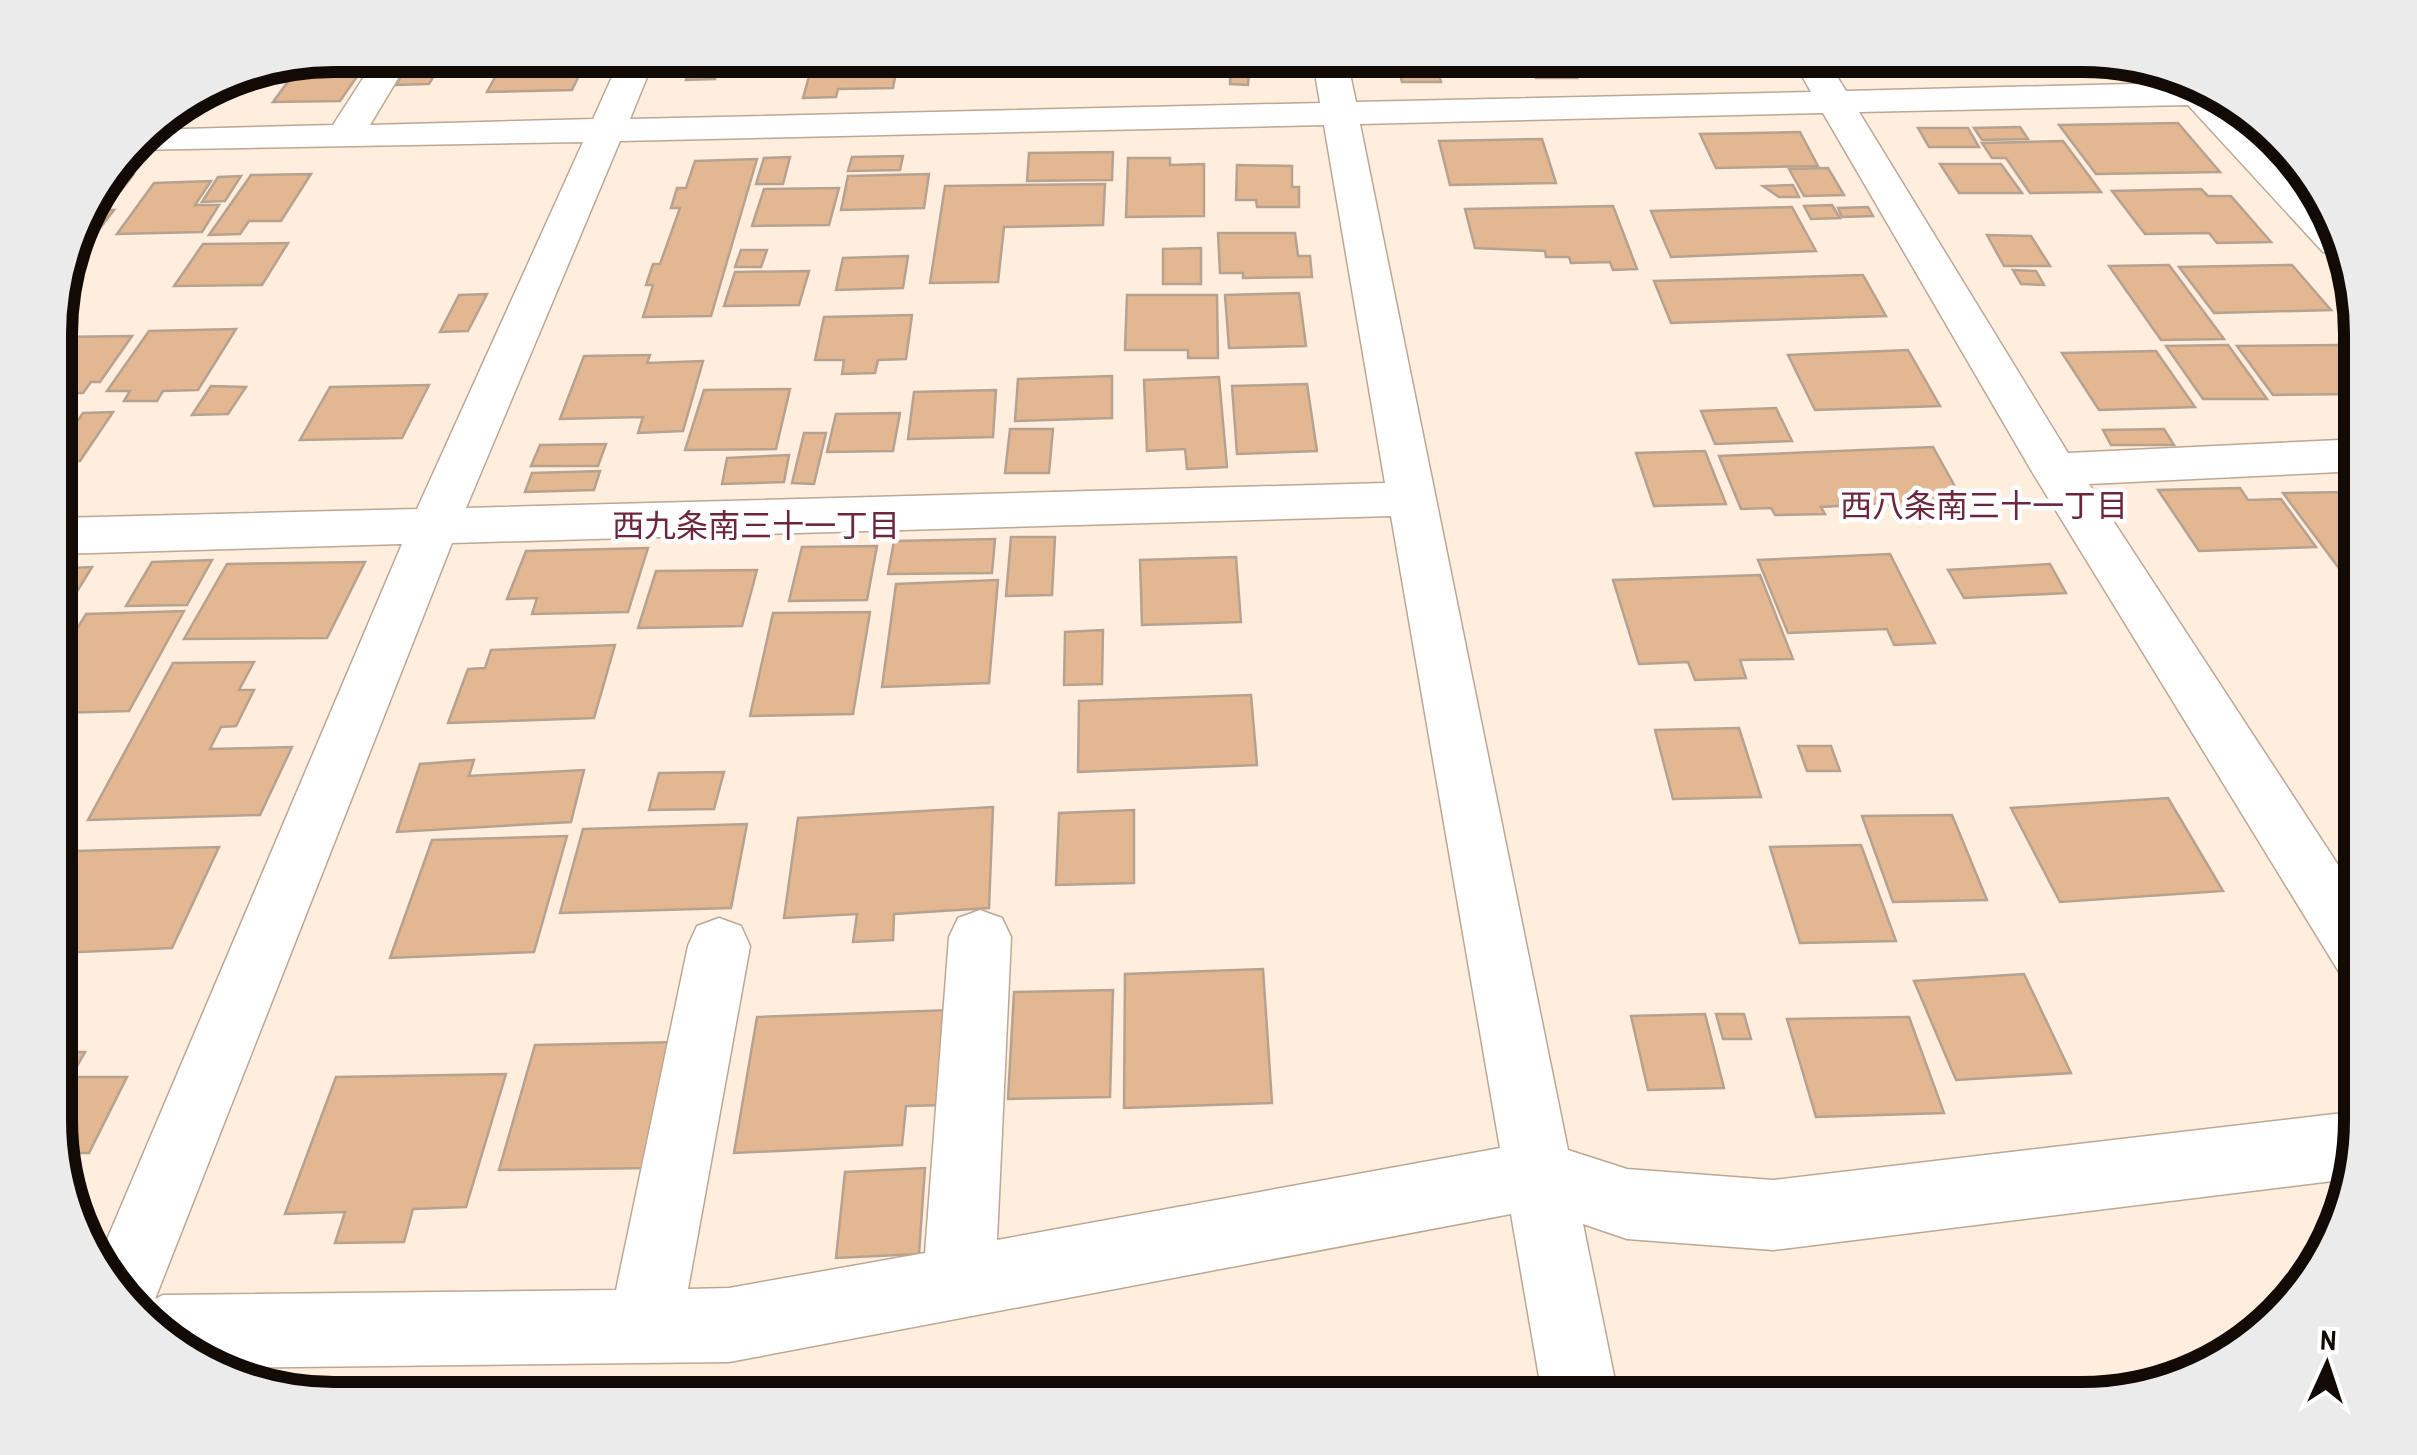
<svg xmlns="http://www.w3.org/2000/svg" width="2417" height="1455" font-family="'Archivo Narrow','Noto Sans JP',sans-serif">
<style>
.building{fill:#e2b791;stroke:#b7a290;stroke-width:2.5}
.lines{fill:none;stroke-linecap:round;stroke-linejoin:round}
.minor-casing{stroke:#bca795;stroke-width:3}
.minor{fill:#fff;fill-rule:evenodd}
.labels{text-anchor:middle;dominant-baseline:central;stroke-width:9;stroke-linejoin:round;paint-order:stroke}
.neighbourhood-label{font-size:32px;fill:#6c273e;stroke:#fff}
.rim{fill:none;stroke:#110a05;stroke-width:12}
</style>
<rect width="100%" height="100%" fill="#ffeddd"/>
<g class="building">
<path d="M507,55H529L527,58L588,57L572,90L487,92Z"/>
<path d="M696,55H805L799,74L716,75L715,79L686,80Z"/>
<path d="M815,55H914L911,72H896L893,88L838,89L836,97L803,98Z"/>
<rect x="1130" y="55" width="35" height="10"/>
<path d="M1184,55H1251L1252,61H1184Z"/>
<path d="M1643,55H1663L1672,73H1651Z"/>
<path d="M1931,55H1986L1995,68L1940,69Z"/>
<path d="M445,57L429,84L396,85L412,58Z"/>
<path d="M1570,58L1577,78H1536L1530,59Z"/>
<path d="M339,60H375L366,71H331Z"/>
<path d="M1397,61H1435L1441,82H1402Z"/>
<path d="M1231,64H1250L1248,85L1230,84Z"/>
<path d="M358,75L340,101L273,102L292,76Z"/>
<path d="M2178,123L2220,172L2096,174L2059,125Z"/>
<path d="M2020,127L2028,139L1982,140L1974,128Z"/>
<path d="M1918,128H1968L1979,147H1929Z"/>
<path d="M1800,132L1818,166L1716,168L1700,134Z"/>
<path d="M1542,139L1556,183L1450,185L1439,141Z"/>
<path d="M2063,141L2101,192L2030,193L2006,158H1992L1982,143Z"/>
<path d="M1113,152L1112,180L1027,181L1029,153Z"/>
<path d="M903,156L900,170L848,171L852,157Z"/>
<path d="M790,157L783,184H756L764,158Z"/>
<path d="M1128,158H1170V165L1204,164V216L1126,217Z"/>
<path d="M757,159L711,316L643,317L653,285H646L653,264H660L680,208H671L677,188H686L695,161Z"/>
<path d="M1940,164H2001L2022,193H1959Z"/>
<path d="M1237,165L1292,166V187H1299V207H1257L1256,200H1236Z"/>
<path d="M1828,168L1844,195L1804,196L1789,169Z"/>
<path d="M311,174L281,221H249L240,234L209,235L251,175Z"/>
<path d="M929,174L924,208L841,210L848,176Z"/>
<path d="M111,175H133L116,197L94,198Z"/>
<path d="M241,176L225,201L202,202L218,177Z"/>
<path d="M211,181L195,205H219L202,232L117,234L154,183Z"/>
<path d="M1105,184L1103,225L1004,227L998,282L930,283L945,186Z"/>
<path d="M1793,185L1799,197H1779L1763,186Z"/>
<path d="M839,188L829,225L752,226L764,189Z"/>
<path d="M2201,189L2208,196H2231L2271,242L2217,243L2209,233L2145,234L2112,191Z"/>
<path d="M90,203H101L95,210H114L75,261H69Z"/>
<path d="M1832,205L1840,218L1811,219L1804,206Z"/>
<path d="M1613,206L1637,269L1613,270L1610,262L1571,263L1569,257H1546L1545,251L1475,248L1465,209Z"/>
<path d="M1792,207L1816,251L1671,257L1651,211Z"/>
<path d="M1868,207L1873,216L1842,217L1838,208Z"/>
<path d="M1218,233H1295L1298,256H1310L1312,277L1243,278V273H1220Z"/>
<path d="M1987,235L2031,236L2050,266H2004Z"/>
<path d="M288,243L262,285L174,286L203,244Z"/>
<path d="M1201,248V284H1163V249Z"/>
<path d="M741,250H767L761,267H735Z"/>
<path d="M908,256L903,288L836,290L843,258Z"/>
<path d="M2169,265L2224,339L2161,340L2109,266Z"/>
<path d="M2292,265L2331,310L2214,313L2179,267Z"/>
<path d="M2013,270L2036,271L2044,285L2021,284Z"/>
<path d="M809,271L799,305L724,306L735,272Z"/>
<path d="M1863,275L1886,316L1671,323L1654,281Z"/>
<path d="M1299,293L1306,346L1229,348L1225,295Z"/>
<path d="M487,294L468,331L440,332L459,295Z"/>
<path d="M1127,295H1217L1218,358H1188V350H1125Z"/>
<path d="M912,315L906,359L878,360L875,373L842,374L844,360H815L824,317Z"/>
<path d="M236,329L198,390L163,391L157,401H124L130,391H107L149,331Z"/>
<path d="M132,336L100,382H91L83,393H57V337Z"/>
<path d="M2228,345L2267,399H2203L2166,346Z"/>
<path d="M2338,345L2361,373V394L2273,395L2237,346Z"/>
<path d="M1908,350L1940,406L1815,410L1788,355Z"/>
<path d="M2156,351L2195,407L2099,410L2062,353Z"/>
<path d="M650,355L647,363L703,361L683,431L638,433L643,417L560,419L584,356Z"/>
<path d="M1112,376V418L1015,421L1018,379Z"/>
<path d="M1219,377L1227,467L1187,469L1185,449L1147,451L1144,380Z"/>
<path d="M1307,384L1317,451L1237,454L1232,386Z"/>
<path d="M429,385L402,438L300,440L330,387Z"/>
<path d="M211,386L246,387L228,414L192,415Z"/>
<path d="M790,389L776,449L685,450L704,390Z"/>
<path d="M996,390L993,437L908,439L914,392Z"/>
<path d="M1776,408L1792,441L1715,444L1701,411Z"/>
<path d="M113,412L80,461L57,462V450L83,413Z"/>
<path d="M900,413L893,451L827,452L836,414Z"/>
<path d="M1010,429H1053L1049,473H1005Z"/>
<path d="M2164,429L2174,445H2111L2103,430Z"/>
<path d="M804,433H826L814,484L792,483Z"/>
<path d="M606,444L598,466H531L540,445Z"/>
<path d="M1933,447L1963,501L1936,502L1939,509L1893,512L1888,503L1821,507L1825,514L1775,515L1771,508L1741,509L1719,456Z"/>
<path d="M1705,451L1726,504L1654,506L1636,453Z"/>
<path d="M789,455L784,482L722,484L727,458Z"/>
<path d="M600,471L594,490L525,492L532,473Z"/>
<path d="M2240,488L2248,500L2281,499L2316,547L2199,551L2158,490Z"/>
<path d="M2346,492L2361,511V571H2341L2283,493Z"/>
<path d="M1011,537H1055L1052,595L1006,596Z"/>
<path d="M995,539L992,573L888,574L894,541Z"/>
<path d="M877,546L867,600L789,601L802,547Z"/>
<path d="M648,548L628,612L532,614L537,598L507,599L526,551Z"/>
<path d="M1890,554L1935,643L1894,645L1887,629L1788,633L1758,560Z"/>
<path d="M1236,557L1241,622L1142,625L1140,560Z"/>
<path d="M212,560L187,605L126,606L152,562Z"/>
<path d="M365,562L327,638L184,639L227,564Z"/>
<path d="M2050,564L2066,593L1964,598L1948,570Z"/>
<path d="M92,567L70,603H57V584L68,568Z"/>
<path d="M757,570L742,626L638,628L656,571Z"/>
<path d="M1760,575L1793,659L1740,660L1746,678L1695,680L1688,662L1639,664L1613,580Z"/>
<path d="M998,580L989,683L882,687L896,584Z"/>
<path d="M184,611L129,711L57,713V661L86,614Z"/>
<path d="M870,612L853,714L750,716L773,613Z"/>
<path d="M1103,630L1102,684L1064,685L1065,632Z"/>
<path d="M615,645L594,718L448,723L468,669L485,668L491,650Z"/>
<path d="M254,662L239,690H254L236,726L221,727L210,749L292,747L260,815L88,820L173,663Z"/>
<path d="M1251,695L1257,765L1078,772L1079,701Z"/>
<path d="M1739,728L1761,797L1673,799L1655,730Z"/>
<path d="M1798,746H1831L1840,771H1807Z"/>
<path d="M474,760L469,776L584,770L571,822L397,832L420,764Z"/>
<path d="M724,772L714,809L649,810L659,773Z"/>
<path d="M2168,798L2223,891L2060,902L2011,808Z"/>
<path d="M993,807L989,908L894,914L893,940L853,942L857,914L784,918L798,818Z"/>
<path d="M1134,810V883L1056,885L1059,813Z"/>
<path d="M1952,815L1987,900L1893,902L1862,816Z"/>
<path d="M747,824L731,908L560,913L583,829Z"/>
<path d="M567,836L534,952L390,958L432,840Z"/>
<path d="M1861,845L1896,941L1800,943L1770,847Z"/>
<path d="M219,847L172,948L57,953V884L75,851Z"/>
<path d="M1263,969L1272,1103L1124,1108L1125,974Z"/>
<path d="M2024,974L2071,1073L1956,1080L1914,981Z"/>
<path d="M1113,990L1110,1097L1008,1099L1014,992Z"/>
<path d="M951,1010L944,1105L906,1106L902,1145L734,1153L757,1017Z"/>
<path d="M1705,1014L1724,1088L1648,1090L1631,1016Z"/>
<path d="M1716,1014H1744L1751,1039H1723Z"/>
<path d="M1909,1017L1944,1113L1816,1117L1787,1019Z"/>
<path d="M679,1042L651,1168L499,1170L535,1045Z"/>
<path d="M57,1052H85L71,1077H127L89,1153H57Z"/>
<path d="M506,1074L466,1207L413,1209L404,1242L335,1243L345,1212L285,1214L336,1077Z"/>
<path d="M925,1168L919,1254L836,1258L845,1172Z"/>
</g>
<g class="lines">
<defs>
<path id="minor" d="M378,55H412L370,125L593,119L622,55H656L630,119L1320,103L1312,55H1346L1356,102L1811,92L1790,55H1824L1846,91L2171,83L2173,79L2223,93L2232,101L2226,103L2324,206L2341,254L2323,252L2188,105L1859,112L2068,453L2361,439V471L2089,484L2361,900V980L2339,972L2031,470L1823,113L1360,124L1568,1150L1627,1169L1773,1180L2360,1111L2361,1138L2349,1179L1773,1250L1627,1239L1583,1224L1619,1400H1543L1511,1214L729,1362L216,1368L194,1362L102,1275L97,1263L402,544L57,554V518L417,509L583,142L130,150L146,130L333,125ZM1324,125L1385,483L466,508L620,141ZM1391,516L1500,1148L997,1240L1011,937L1002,918L980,910L958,918L949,937L925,1253L729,1288L688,1289L750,946L741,926L719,918L697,926L688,946L616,1290L163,1295L155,1299L452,543Z"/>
</defs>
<use href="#minor" class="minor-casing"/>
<use href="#minor" class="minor"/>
</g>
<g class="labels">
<g class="neighbourhood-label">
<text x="1984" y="505">西八条南三十一丁目</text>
<text x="756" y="525">西九条南三十一丁目</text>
</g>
</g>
<path d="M0 0H2417V1455H0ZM334 72H2082A262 262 0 0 1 2344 334V1120A262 262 0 0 1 2082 1382H334A262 262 0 0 1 72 1120V334A262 262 0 0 1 334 72Z" fill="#ecebeb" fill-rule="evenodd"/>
<path class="rim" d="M334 72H2082A262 262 0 0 1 2344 334V1120A262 262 0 0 1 2082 1382H334A262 262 0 0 1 72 1120V334A262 262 0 0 1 334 72Z"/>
<g transform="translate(2327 1365) rotate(3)" stroke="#ffffff" stroke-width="8" paint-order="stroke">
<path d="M0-8L18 38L0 25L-18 38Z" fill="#110a05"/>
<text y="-15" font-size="28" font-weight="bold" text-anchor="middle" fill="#110a05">N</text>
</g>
</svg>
